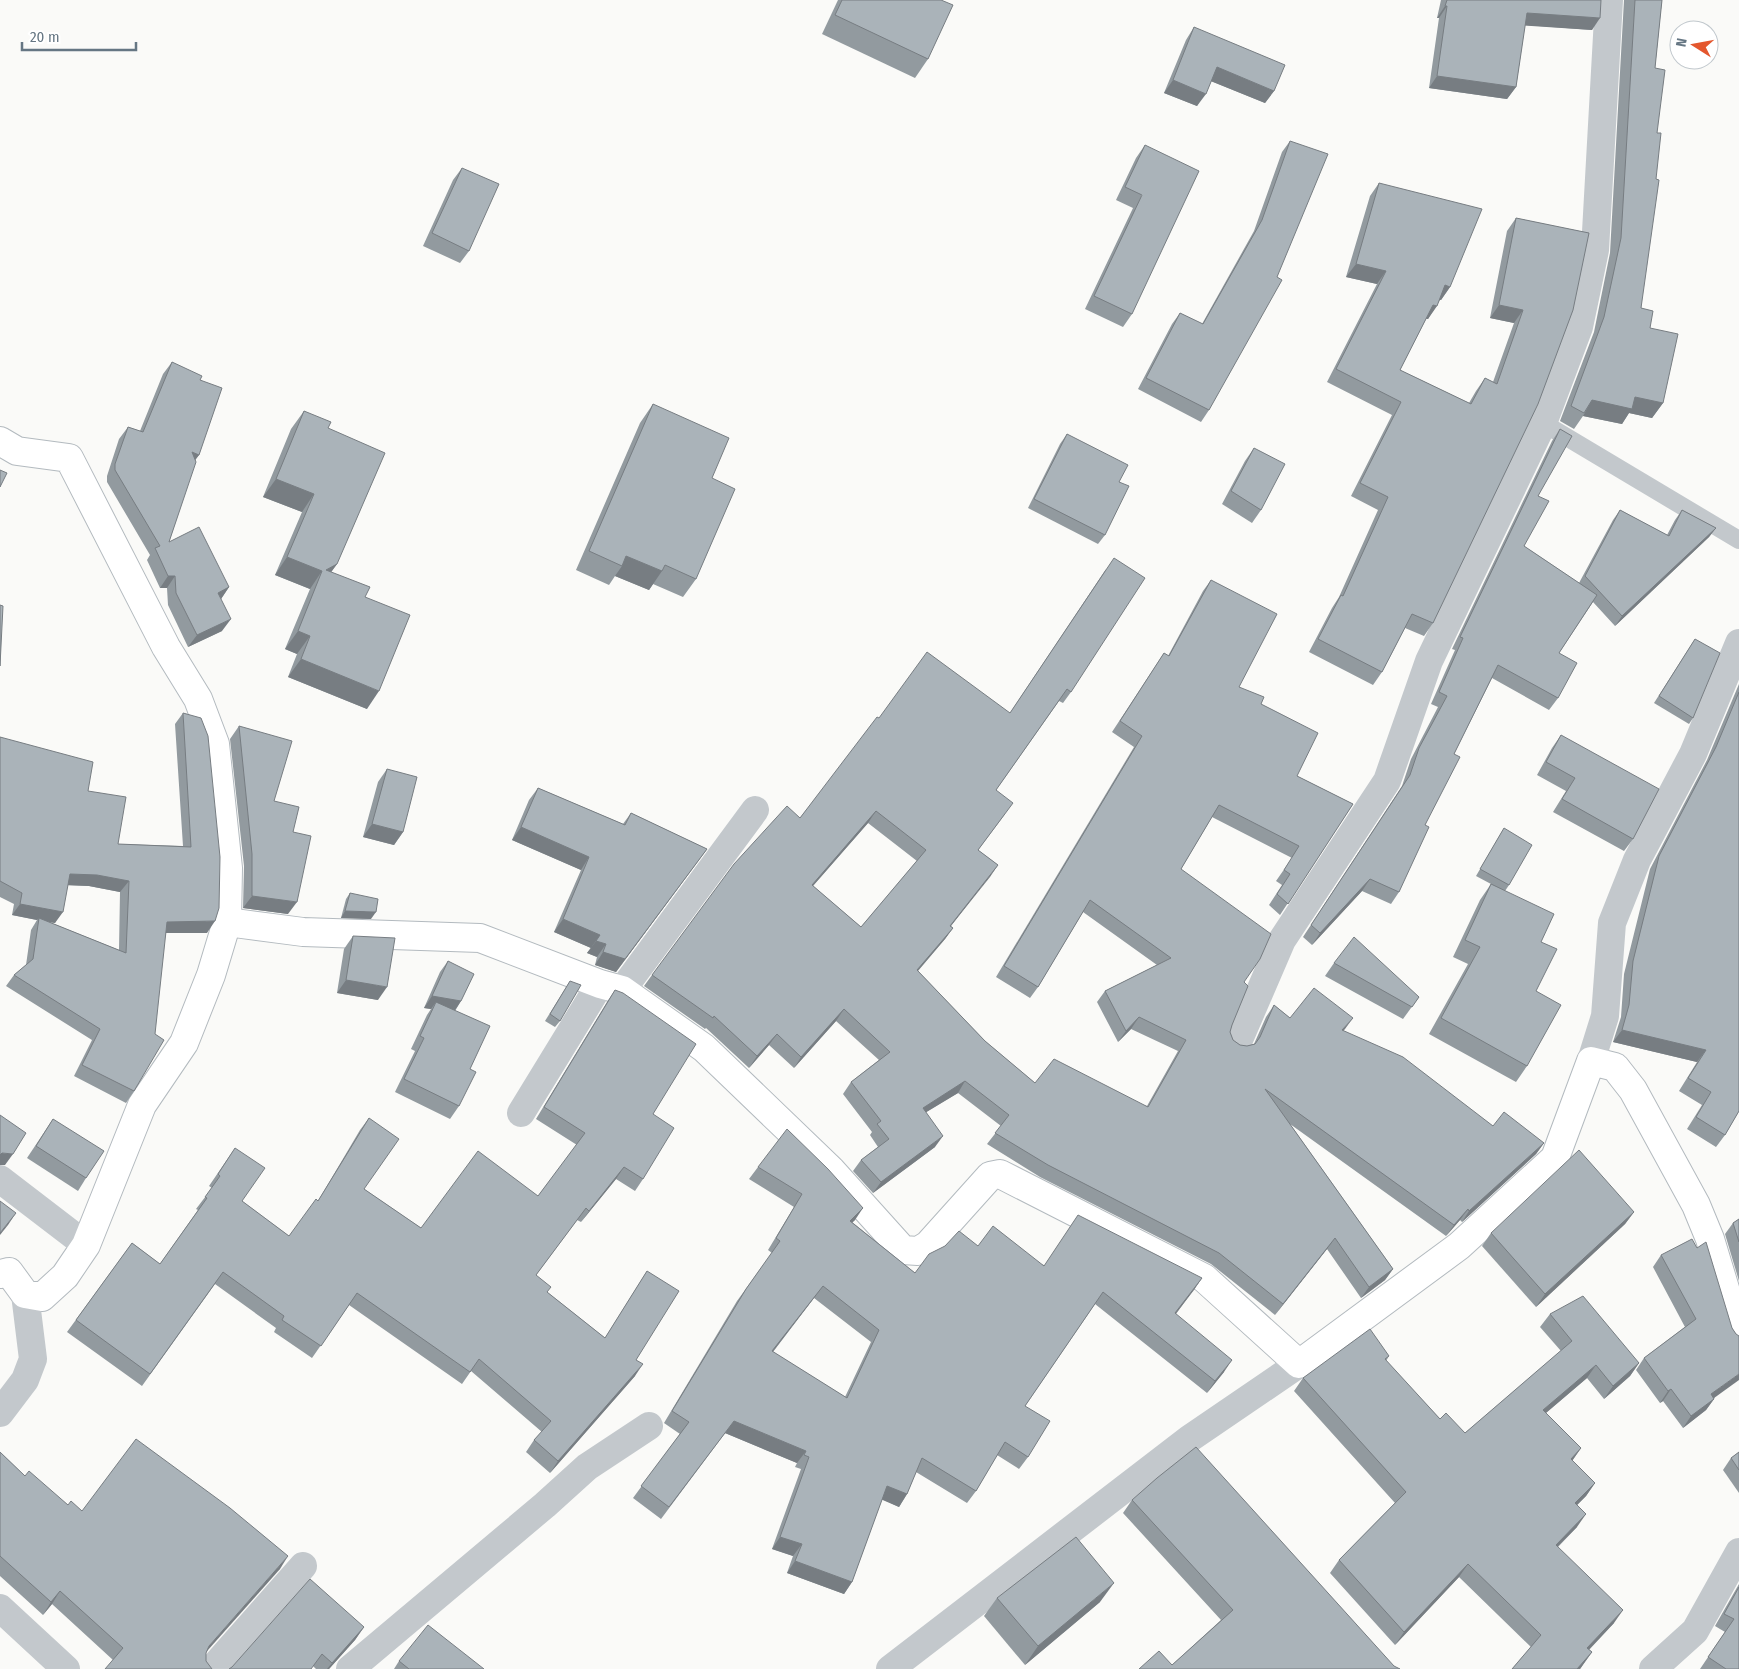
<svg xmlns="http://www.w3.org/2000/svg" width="1739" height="1669" font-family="'Fira Sans Condensed',sans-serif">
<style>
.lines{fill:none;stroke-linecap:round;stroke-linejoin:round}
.secondary-casing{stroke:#b3babf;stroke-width:30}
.lane{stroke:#c3c8cc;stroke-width:18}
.street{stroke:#c3c8cc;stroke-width:28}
.secondary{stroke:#fff;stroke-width:28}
.wall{fill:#929a9f;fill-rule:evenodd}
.shaded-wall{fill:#777d82}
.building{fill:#aab3b9;stroke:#777d82;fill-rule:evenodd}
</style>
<rect width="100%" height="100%" fill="#fafaf8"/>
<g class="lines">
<defs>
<g id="secondary">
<path d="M0,441L17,451L69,458L166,647L198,699L215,744L228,868L227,922L211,975L184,1043L142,1105L86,1245L65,1276L42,1297L25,1294L9,1272L0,1274"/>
<path d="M227,922L303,932L480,938L600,984L622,990L704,1048L831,1170L903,1250L918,1251L928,1245L990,1176L1000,1174L1204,1278L1299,1364L1459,1246L1555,1158L1591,1061L1615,1067L1633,1090L1696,1205L1710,1239L1739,1335"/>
</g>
</defs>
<use href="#secondary" class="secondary-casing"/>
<path class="lane" d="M1543,423L1739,540"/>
<g class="street">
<path d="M622,990L755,810"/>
<path d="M1238,1042L1282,940L1387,781L1429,661L1543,423L1579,327L1595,250L1609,0"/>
<path d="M1591,1061L1605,1016L1612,923L1637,860L1693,754L1739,643"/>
<path d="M521,1113L600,984"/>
<path d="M0,1179L86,1245"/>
<path d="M0,1413L25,1380L33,1359L25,1294"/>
<path d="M0,1608L66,1669"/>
<path d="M212,1669L303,1566"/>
<path d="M350,1669L545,1505L587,1467L649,1426"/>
<path d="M890,1669L1189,1439L1299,1364"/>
<path d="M1653,1669L1695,1631L1739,1552"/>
</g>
<use href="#secondary" class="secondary"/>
</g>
<g class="wall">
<path d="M838,0H941L928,59L915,78L822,34Z"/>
<path d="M1441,0H1601L1592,30L1525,25L1516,87L1507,99L1429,88L1439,18H1437Z"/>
<path d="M1624,0H1662L1655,68L1657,133L1641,308L1650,328L1663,403L1652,418L1629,413L1622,424L1583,416L1574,429L1560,421L1594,332L1610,253Z"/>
<path d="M1194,27L1274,91L1265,103L1211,81L1197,106L1164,93L1186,40Z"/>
<path d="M1290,141L1209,410L1201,422L1138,389L1172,324L1180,313L1202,324L1254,231L1282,152Z"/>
<path d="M1145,145L1132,314L1123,327L1085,309L1133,208L1116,200L1136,158Z"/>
<path d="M462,168L469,251L460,263L423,246L453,180Z"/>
<path d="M1379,183L1450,287L1441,300H1440L1428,319H1426L1400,370L1469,403L1476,391L1485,378L1493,382L1514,323L1490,318L1507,231L1516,218L1589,233L1433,623L1424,636L1405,628L1382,672L1373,685L1309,652L1332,608L1339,597L1378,510L1351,496L1392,415L1327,382L1377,284L1346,277L1370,196Z"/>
<path d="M172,362L200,380L199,455L195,460L169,542L229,587L221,599L222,631L188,647L168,605L167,588H160L147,560L150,555L107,482V476L119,439L128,427L140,431L163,374Z"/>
<path d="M653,404L712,478L696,579L683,597L653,584L649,590L615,576L609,585L576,570L640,423Z"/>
<path d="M304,411L328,428L337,564L331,572L365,597L367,709L288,677L297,654L285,649L310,589L275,575L302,512L263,497L291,429Z"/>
<path d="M1560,429L1538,496L1524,546L1579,583L1613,520L1620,510L1667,535L1675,520L1682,510L1716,528L1709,537L1615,626L1593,602L1559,653L1558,698L1549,710L1492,678L1454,754L1425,825L1399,892L1391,904L1362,891L1312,945L1303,937L1402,786L1411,759L1438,707L1431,704L1455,650L1452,649L1552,441Z"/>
<path d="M1067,434L1119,482L1105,535L1098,544L1028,508L1060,444Z"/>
<path d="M1254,448L1261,510L1252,523L1222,504L1245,461Z"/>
<path d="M1106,569L1071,692L1063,703L1059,701L996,790L1005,814L978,850L998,865L951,926L953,928L945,939L918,971L985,1041L1035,1083L1147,1106L1178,1051L1131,1029L1118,1042L1097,1002L1105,991L1157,965L1083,912L1038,987L1030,998L996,977L1134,747L1112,732L1164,653L1168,656L1203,591L1211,580L1239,687L1261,704L1297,776L1353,804L1280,915L1269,905L1282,885L1276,881L1292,858L1212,817L1181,869L1244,982L1232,1025L1230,1032L1233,1040L1240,1045L1247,1046L1254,1044L1266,1017L1274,1005L1290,1018L1344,1031L1493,1126L1544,1143L1536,1154L1462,1222L1460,1220L1446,1236L1290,1124L1393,1269L1385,1280L1361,1298L1327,1249L1275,1315L1211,1264L1040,1177L987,1144L1001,1126L958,1093L926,1112L935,1147L873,1193L853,1171L861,1160L878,1147L870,1135L872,1132L843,1094L851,1082L879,1060L836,1021L794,1068L769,1045L749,1068L706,1028L705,1029L644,986L652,975L800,818L879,718L1010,713ZM868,823L917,861L861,927L813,886Z"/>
<path d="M1695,639L1693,718L1689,724L1654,703Z"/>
<path d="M1739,684V1111L1725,1135L1716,1147L1687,1129L1702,1105L1679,1091L1697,1062L1613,1042L1621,1017L1624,974L1650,869L1707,760Z"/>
<path d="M183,713L207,933H166L134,1091L126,1103L74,1076L92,1040L6,986L14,975L26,965L31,930L37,920L12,915L14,904L0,897V737L88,791L118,844L183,846L175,724ZM68,885L89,886L120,892L119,950L49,922L55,923Z"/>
<path d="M239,726L274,801L293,832L288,914L243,908L244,866L230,739Z"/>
<path d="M1561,735L1633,839L1624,851L1553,812L1566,791L1537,775L1552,748Z"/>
<path d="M387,769L403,832L394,845L363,837L378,782Z"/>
<path d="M538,788L623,824L631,813L707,849L616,972L595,965L597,957L587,953L591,948L554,932L581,870L512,840L529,800Z"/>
<path d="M1504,828L1509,885L1505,891L1541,942L1527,1066L1516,1082L1429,1034L1468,964L1453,957L1480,900L1491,884L1476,876Z"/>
<path d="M350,893L371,919L341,918L346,899Z"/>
<path d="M353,936L378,1000L337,993L344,949Z"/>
<path d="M448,961L461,1001L455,1011L470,1069L459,1106L450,1119L395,1092L415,1051L411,1049L427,1015L431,1009L424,1008L440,972Z"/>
<path d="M1334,963L1419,997L1403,1019L1325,976Z"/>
<path d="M570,981L560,1021L555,1027L545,1021Z"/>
<path d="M615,990L653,1114L643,1179L635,1191L616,1179L581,1222L577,1220L536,1275L547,1292L605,1338L647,1271L636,1360L635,1376L550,1473L526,1452L534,1440L542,1432L471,1371L462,1384L349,1305L312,1358L274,1332L276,1328L215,1284L142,1386L67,1332L132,1243L160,1264L198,1210L196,1209L212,1188L209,1186L235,1148L242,1201L289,1236L318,1201L360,1130L369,1118L364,1189L421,1228L538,1196L577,1145L536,1119L607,1002Z"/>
<path d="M53,1119L86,1178L78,1191L27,1158Z"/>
<path d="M758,1167L855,1220L852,1222L915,1273L978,1246L1044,1265L1202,1278L1176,1314L1224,1372L1207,1393L1095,1304L1025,1406L1028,1457L1019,1469L997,1455L976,1491L967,1503L916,1472L907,1494L899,1507L882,1499L852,1582L844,1594L787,1573L793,1556L772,1549L801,1469L795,1467L797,1463L725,1433L661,1519L633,1498L680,1434L664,1423L737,1301L772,1253L768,1250L794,1207L749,1179ZM814,1298L871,1342L845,1397L773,1352Z"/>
<path d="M1634,1212L1625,1224L1536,1307L1482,1246L1491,1233Z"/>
<path d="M1739,1219V1281L1725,1234L1733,1223Z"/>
<path d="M1661,1255L1732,1328L1736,1334L1714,1399L1706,1410L1683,1428L1663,1401L1660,1403L1636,1370L1644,1358L1685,1327L1653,1267Z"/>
<path d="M1550,1314L1639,1363L1630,1376L1604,1399L1587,1378L1546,1413L1581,1448L1572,1461L1595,1483L1586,1496L1577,1505V1527L1558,1547L1614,1623L1589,1650L1592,1652L1580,1669H1512L1531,1647L1459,1577L1395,1645L1330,1573L1339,1560L1395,1503L1294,1391L1303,1378L1389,1356L1386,1361L1440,1419L1465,1433L1561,1351L1540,1327Z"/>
<path d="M0,1452L25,1476L68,1505L82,1511L280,1569L113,1660L52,1604L43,1615L0,1576Z"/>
<path d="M1739,1452V1493L1723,1470L1731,1458Z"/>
<path d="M1132,1500L1394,1666L1172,1665L1221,1620L1123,1513Z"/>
<path d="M1739,1584V1669H1700L1725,1632L1715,1626Z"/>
<path d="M997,1598L1100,1602L1025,1665L984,1616Z"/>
<path d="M364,1627L355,1640L329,1669H316L313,1666L229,1669Z"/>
<path d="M399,1661L484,1669H394Z"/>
</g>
<g class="shaded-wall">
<path d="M1445,6H1447L1439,18H1437Z"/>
<path d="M1527,13L1600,18L1592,30L1518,25Z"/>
<path d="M1217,67L1274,91L1265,103L1208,80Z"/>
<path d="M1437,76L1516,87L1507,99L1429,88Z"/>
<path d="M1173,80L1206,94L1197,106L1164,93Z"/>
<path d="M1356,264L1386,271L1377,284L1346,277Z"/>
<path d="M1445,285L1450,287L1441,300L1436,298Z"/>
<path d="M1433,305L1437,306L1428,319L1424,318Z"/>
<path d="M1499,305L1523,310L1514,323L1490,318Z"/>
<path d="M1635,397L1663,403L1652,418L1629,413L1622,424L1583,416L1592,400Z"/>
<path d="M192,452L199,455L190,467Z"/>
<path d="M276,479L314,494L302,512L263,497Z"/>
<path d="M1716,528L1709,537L1615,626L1622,616Z"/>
<path d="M626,556L662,571L649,590L615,576L622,566Z"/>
<path d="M287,557L322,571L310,589L275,575Z"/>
<path d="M337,564L324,582L326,570Z"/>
<path d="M168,576H175L167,588H160Z"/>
<path d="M229,587L221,599L218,593Z"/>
<path d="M231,619L222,631L188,647L197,635Z"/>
<path d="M298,631L310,636L297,654L285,649Z"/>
<path d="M301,659L379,691L367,709L288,677Z"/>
<path d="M876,811L868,823L804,896L812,885Z"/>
<path d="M372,824L403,832L394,845L363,837Z"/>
<path d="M521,827L589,857L581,870L512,840Z"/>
<path d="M707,849L616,972L595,965L603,952Z"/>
<path d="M998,865L990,877L942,937L950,926Z"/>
<path d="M70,874L97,875L129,881L120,892L89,886L62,885Z"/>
<path d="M1370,879L1362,891L1312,945L1320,933Z"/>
<path d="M252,896L297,902L288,914L243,908Z"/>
<path d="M20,904L63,912L55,923L38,920L39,918L37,920L12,915Z"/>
<path d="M345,911L376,912L371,919L341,918Z"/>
<path d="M563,919L600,935L591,948L554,932Z"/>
<path d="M215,921L207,933H159L167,922Z"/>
<path d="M953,928L945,939L909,981L917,970Z"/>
<path d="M596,941L606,944L597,957L587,953Z"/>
<path d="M346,980L387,987L378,1000L337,993Z"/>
<path d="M432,996L461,1001L453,1013L436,1002L431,1009L424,1008Z"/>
<path d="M844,1009L836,1021L794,1068L801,1057Z"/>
<path d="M1139,1017L1131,1029L1118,1042L1126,1031Z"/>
<path d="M1353,1018L1345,1029L1334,1042L1342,1030Z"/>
<path d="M1622,1030L1706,1050L1697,1062L1613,1042Z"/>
<path d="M777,1034L769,1045L749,1068L757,1056Z"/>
<path d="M965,1081L958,1093L915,1119L923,1108Z"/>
<path d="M943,1136L935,1147L873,1193L881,1182Z"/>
<path d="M1544,1143L1536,1154L1462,1222L1469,1211Z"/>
<path d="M2,1153L13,1154L5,1165H0V1155Z"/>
<path d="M624,1167L616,1179L581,1222L589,1211Z"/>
<path d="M863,1208L855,1220L842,1233L850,1221Z"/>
<path d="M1468,1209L1460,1220L1446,1236L1454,1225Z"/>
<path d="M1634,1212L1625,1224L1536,1307L1545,1294Z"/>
<path d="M16,1213L8,1225L0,1235V1233Z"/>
<path d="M1335,1238L1327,1249L1275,1315L1283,1304Z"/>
<path d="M1393,1269L1385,1280L1361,1298L1369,1287Z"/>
<path d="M1202,1278L1194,1290L1167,1325L1175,1313Z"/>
<path d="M823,1286L814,1298L764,1363L772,1351Z"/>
<path d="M1232,1360L1224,1372L1207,1393L1215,1381Z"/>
<path d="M1639,1363L1630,1376L1604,1399L1613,1386Z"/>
<path d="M643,1364L635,1376L550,1473L558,1461Z"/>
<path d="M1596,1365L1587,1378L1534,1423L1543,1410Z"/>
<path d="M1739,1374V1380L1703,1406L1711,1394Z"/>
<path d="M1671,1389L1663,1401L1660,1403L1668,1391Z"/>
<path d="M1714,1399L1706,1410L1683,1428L1691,1416Z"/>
<path d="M734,1421L806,1451L797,1463L725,1433L661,1519Z"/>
<path d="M1581,1448L1572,1461L1571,1459Z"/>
<path d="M1595,1483L1586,1496L1566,1516L1575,1503Z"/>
<path d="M887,1486L907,1494L899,1507L878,1498Z"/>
<path d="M1586,1514L1577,1527L1546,1558L1556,1545Z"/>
<path d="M780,1537L802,1544L793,1556L772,1549Z"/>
<path d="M288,1556L280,1569L200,1659L209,1646Z"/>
<path d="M795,1561L852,1582L844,1594L787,1573Z"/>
<path d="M1468,1564L1459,1577L1395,1645L1404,1632Z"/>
<path d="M1114,1583L1100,1602L1025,1665L1038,1646Z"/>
<path d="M60,1591L52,1604L43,1615L51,1602Z"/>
<path d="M1623,1610L1614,1623L1578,1661L1587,1648Z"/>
<path d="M364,1627L355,1640L329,1669H327L332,1663Z"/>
<path d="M1592,1652L1580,1669H1577Z"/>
</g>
<g class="building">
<path d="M842,0H941L953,5L928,59L835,15Z"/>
<path d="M1447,0H1601L1600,18L1527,13L1516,87L1437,76L1447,6H1445Z"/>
<path d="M1635,0H1662L1655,68L1665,70L1657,133H1661L1656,179L1659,180L1641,308L1653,311L1650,328L1678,334L1663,403L1635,397L1632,409L1592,400L1584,413L1571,406L1604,317L1621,238Z"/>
<path d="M1194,27L1285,65L1274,91L1217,67L1206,94L1173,80Z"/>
<path d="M1290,141L1328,154L1277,277L1282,280L1209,410L1146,378L1180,313L1203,324L1262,220Z"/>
<path d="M1145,145L1199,171L1132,314L1094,296L1142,195L1125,187Z"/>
<path d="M462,168L499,184L469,251L432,233Z"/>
<path d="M1379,183L1482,209L1450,287L1445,285L1437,306L1433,305L1400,370L1471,404L1485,378L1497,384L1523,310L1499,305L1516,218L1589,233L1573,310L1538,404L1433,623L1412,614L1382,672L1318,639L1341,595L1343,596L1388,497L1360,483L1401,402L1336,369L1386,271L1356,264Z"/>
<path d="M172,362L202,376L200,380L222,388L199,455L192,452L196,462L169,542L199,527L229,587L218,593L231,619L197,635L176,593L175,576H168L155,548L160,546L115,470V464L128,427L143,432Z"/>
<path d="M653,404L729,438L712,478L735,489L696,579L665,565L662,571L626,556L622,566L589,551Z"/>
<path d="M304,411L331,422L328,428L385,453L337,564L326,570L370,587L365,597L410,615L379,691L301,659L310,636L298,631L322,571L287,557L314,494L276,479Z"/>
<path d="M1560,429L1572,436L1538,496L1549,501L1524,546L1597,595L1559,653L1577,663L1558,698L1498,665L1454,754L1460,757L1425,825L1429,827L1399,892L1370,879L1320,933L1311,925L1410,775L1419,748L1447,696L1439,692L1463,638L1460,637Z"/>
<path d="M1067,434L1128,465L1119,482L1129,486L1105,535L1034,499Z"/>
<path d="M1254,448L1285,464L1261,510L1231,491Z"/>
<path d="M0,470L7,473L0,487Z"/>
<path d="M1620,510L1669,536L1682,510L1716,528L1622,616L1585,576Z"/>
<path d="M1114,558L1145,578L1071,692L1067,689L996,790L1013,803L978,850L998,865L950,926L953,928L917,970L985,1041L1035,1083L1054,1059L1148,1107L1186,1040L1139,1017L1126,1031L1105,991L1171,958L1090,900L1038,987L1004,966L1142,736L1120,721L1164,653L1169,656L1211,580L1277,614L1239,687L1264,697L1261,704L1318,733L1297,776L1353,804L1288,904L1277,894L1290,874L1284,870L1299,846L1219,805L1181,869L1271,934L1260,959L1244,982L1248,986L1232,1025L1230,1032L1233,1040L1240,1045L1247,1046L1255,1044L1260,1037L1274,1005L1290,1018L1314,988L1353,1018L1342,1030L1403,1057L1493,1126L1504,1112L1544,1143L1469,1211L1468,1209L1454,1225L1265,1089L1393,1269L1369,1287L1335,1238L1283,1304L1219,1253L1048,1165L995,1133L1009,1115L965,1081L923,1108L943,1136L881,1182L861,1160L889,1139L877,1124L881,1121L851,1082L890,1052L844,1009L801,1057L777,1034L757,1056L714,1016L713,1018L652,975L734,864L787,806L800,818L877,717L879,718L927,652L1010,713ZM876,811L926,850L861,927L812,885Z"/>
<path d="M0,605L3,606L0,666Z"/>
<path d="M1695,639L1720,653L1693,718L1659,696Z"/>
<path d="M1739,692V1111L1725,1135L1696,1117L1711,1092L1688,1078L1706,1050L1622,1030L1629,1005L1633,961L1659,856L1716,747Z"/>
<path d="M183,713L201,718L208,736L220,857L219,908L215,921L167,922L155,1034L164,1040L134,1091L82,1065L100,1029L14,975L33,959L39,918L126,953L129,881L97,875L70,874L63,912L20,904L22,893L0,881V737L93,762L88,791L126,797L118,844L191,847Z"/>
<path d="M239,726L292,741L274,801L299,807L293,832L311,836L297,902L252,896V854Z"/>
<path d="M1561,735L1659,789L1633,839L1562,799L1575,778L1546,762Z"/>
<path d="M387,769L417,777L403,832L372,824Z"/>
<path d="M538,788L625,825L631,813L707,849L625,959L603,952L606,944L596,941L600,935L563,919L589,857L521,827Z"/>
<path d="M1504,828L1532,845L1509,885L1480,869Z"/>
<path d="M1491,884L1554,914L1541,942L1557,949L1536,991L1561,1005L1527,1066L1441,1018L1480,947L1465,940Z"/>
<path d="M350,893L378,899L376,912L345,911Z"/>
<path d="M353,936L395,938L387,987L346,980Z"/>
<path d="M1354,937L1419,997L1412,1007L1334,963Z"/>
<path d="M448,961L474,974L461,1001L432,996Z"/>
<path d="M570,981L581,985L560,1021L550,1014Z"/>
<path d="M615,990L623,993L696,1044L653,1114L674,1128L643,1179L624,1167L589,1211L586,1208L536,1275L551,1287L547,1292L605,1338L647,1271L679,1291L636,1360L643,1364L558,1461L534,1440L551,1421L479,1359L470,1372L357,1293L321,1346L282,1320L284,1316L223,1272L150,1374L76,1320L132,1243L160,1264L207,1198L205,1197L220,1176L218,1174L235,1148L265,1168L242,1201L289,1236L316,1199L318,1201L369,1118L399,1139L364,1189L421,1228L478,1151L538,1196L585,1133L544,1107Z"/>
<path d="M436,1002L490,1026L470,1069L476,1072L459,1106L404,1079L424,1038L420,1036Z"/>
<path d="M0,1115L26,1133L13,1154L2,1153L0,1155Z"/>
<path d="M53,1119L104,1151L86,1178L36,1146Z"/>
<path d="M787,1129L828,1169L863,1208L850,1221L915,1273L929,1254L945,1246L959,1231L978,1246L993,1226L1044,1266L1078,1215L1202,1278L1175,1313L1232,1360L1215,1381L1103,1292L1025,1406L1050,1421L1028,1457L1005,1442L976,1491L922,1458L907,1494L887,1486L852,1582L795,1561L802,1544L780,1537L809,1457L804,1455L806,1451L734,1421L669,1507L641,1486L689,1422L672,1411L746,1289L780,1241L776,1238L802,1194L758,1167ZM823,1286L879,1330L847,1398L772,1351Z"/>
<path d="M1579,1150L1634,1212L1545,1294L1491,1233Z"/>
<path d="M0,1201L16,1213L0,1233Z"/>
<path d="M1739,1219V1242L1733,1223Z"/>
<path d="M1692,1239L1697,1248L1706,1242L1732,1328L1736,1334L1739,1336V1374L1711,1394L1714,1399L1691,1416L1671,1389L1668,1391L1644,1358L1696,1319L1661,1255Z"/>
<path d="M1583,1296L1639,1363L1613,1386L1596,1365L1543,1410L1581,1448L1571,1459L1595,1483L1575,1503L1586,1514L1556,1545L1623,1610L1587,1648L1592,1652L1577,1669H1512L1541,1635L1468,1564L1404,1632L1339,1560L1406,1492L1303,1378L1370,1329L1389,1356L1385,1359L1440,1419L1446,1413L1465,1433L1572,1341L1550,1314Z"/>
<path d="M136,1439L230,1508L288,1556L209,1646L206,1653V1661L212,1669H105L123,1648L60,1591L51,1602L0,1556V1452L25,1476L29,1471L68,1505L71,1501L82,1511Z"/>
<path d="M1196,1447L1394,1666L1400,1669H1139L1159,1651L1172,1665L1233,1610L1132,1500L1157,1478Z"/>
<path d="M1739,1452V1470L1731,1458Z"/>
<path d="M1076,1537L1114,1583L1038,1646L997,1598Z"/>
<path d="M310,1579L364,1627L332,1663L322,1654L311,1669H229L232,1667Z"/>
<path d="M1739,1587V1669H1726L1708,1657L1734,1619L1724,1614Z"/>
<path d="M428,1625L484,1669H409L399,1661Z"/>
</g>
<g transform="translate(1694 45) rotate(281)"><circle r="24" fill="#ffffff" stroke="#c1c8cd"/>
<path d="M0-4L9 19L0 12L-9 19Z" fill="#e4572e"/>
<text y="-8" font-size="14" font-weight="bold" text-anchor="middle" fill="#657683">N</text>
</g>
<path d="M22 42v8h114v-8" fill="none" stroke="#657683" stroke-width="2.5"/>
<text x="30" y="42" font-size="15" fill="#657683" stroke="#ffffff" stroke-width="4" paint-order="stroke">20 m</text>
</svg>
